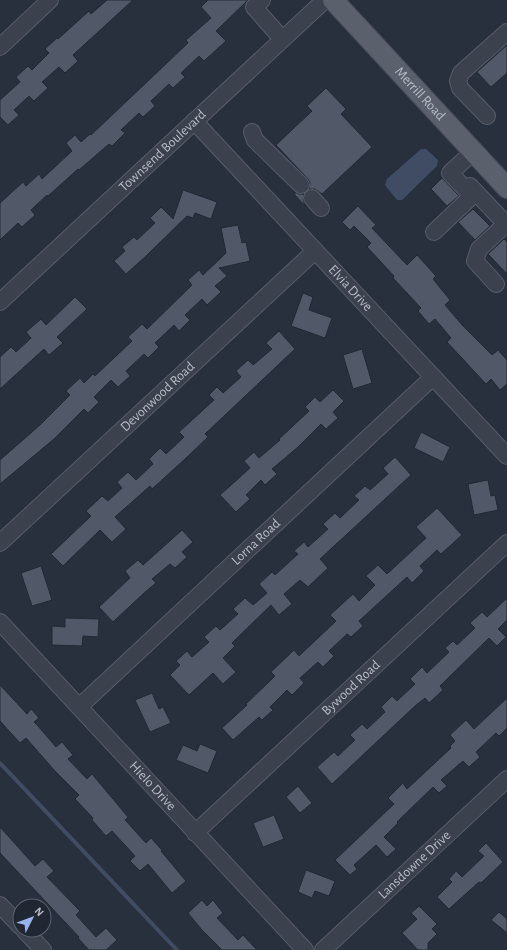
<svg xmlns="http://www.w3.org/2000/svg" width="507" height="950" font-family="'Alegreya Sans',sans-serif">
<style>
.water{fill:#404c64}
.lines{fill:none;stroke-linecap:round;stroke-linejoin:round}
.stream{stroke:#404c64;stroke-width:4}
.building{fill:#515868;stroke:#222935}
.minor-casing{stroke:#565d68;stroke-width:18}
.major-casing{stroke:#454b57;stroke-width:22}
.minor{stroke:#3c424d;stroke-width:16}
.major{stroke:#5a616d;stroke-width:20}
.labels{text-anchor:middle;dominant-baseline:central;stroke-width:4;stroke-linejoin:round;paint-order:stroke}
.street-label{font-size:14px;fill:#b8bdc8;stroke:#202733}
</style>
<rect width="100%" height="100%" fill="#282f3d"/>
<path class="water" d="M421,149H426L438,160L437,166L402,200H397L385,185L387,179Z"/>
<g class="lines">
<path class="stream" d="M0,763L177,950"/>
</g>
<g class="building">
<path d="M107,0H133L73,55L78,61L65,73L59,67L42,82L48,88L34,101L29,96L14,110L19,115L8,125L0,117V100L20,82L16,77L28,66L32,70L49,53L45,49L57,38L58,39L89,11L91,14Z"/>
<path d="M208,0H248L216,31L226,41L204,61L199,56L181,73L185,77L173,88L169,84L151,101L155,106L143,117L139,113L121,130L125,133L112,146L109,144L79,170L78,169L48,196L47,195L31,210L35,215L22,227L18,223L0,240V203L23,182L26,186L39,174L42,179L72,151L66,143L75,135L81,142L90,134L91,135L188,43L186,40L211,18L201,7Z"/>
<path d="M507,45V73L491,87L477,72Z"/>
<path d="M326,88L346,109L341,114L372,147L322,194L315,189H309L310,183L308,179L276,145L312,111L307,106Z"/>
<path d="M442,178L459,196L447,206L431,189Z"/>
<path d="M183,190L217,202L211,219L195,213L193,218L187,216L146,256L126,274L114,261L125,251L122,247L134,237L137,240L155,223L150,218L161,207L173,219Z"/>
<path d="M295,192L299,194H304L303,200L305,206L295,195Z"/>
<path d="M358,206L376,225L372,228L407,265L417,255L436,276L433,279L450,300L445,305L463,326L492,355L498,350L507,360V384L500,390L491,379L486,384L447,342L451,338L435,319L429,324L418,311L421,308L393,278L394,276L367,247L371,243L354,226L350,230L342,222Z"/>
<path d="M473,209L490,226L475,240L458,222Z"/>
<path d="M238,225L242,243L246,242L250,261L219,268L227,276L215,286L221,292L207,305L202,299L185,315L190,320L179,331L174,325L155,343L159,347L148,358L144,354L126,371L130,376L118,387L111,380L94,397L99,402L88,413L84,409L54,439L0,484V460L40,425L70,395L66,391L80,378L84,383L93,374L95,376L132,341L128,337L142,324L147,329L192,285L188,280L199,270L203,275L226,253L221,228Z"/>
<path d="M504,239L507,242V274L488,254Z"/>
<path d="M303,293L313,297L309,310L332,318L325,338L291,326Z"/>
<path d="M75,297L87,309L57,337L63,343L49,355L44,349L0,389V357L11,347L16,352L31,338L26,332L41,319L46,325Z"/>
<path d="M279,331L295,349L205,434L208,437L185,459L152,489L150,486L115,517L126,529L112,542L100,530L63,566L51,554L91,516L86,511L102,496L108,501L122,488L117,482L128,472L136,480L153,464L149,459L160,448L166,454L184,437L179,432L214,400L209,395L217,387L223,393L241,377L236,371L248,360L253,365L272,349L266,343Z"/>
<path d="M362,349L372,383L353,389L343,355Z"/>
<path d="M333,390L344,401L333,412L338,418L326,429L321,424L298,447L272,469L277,474L265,485L261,480L246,495L250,499L236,512L220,495L250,468L244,461L254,452L259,458L280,440L279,439L309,411L305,407L315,397L320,402Z"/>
<path d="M421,432L450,447L443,462L414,448Z"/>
<path d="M395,457L411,475L320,559L328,568L308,587L300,580L284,594L292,604L279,615L271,605L232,643L235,646L223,658L236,672L223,684L213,673L189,695L170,675L180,665L176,661L187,651L192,657L209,642L204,637L216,626L220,630L238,614L233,609L245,598L253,605L267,593L259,584L272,572L275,575L298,554L294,551L304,542L308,547L328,529L323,524L335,513L340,518L359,500L354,496L365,486L370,490L388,474L383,468Z"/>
<path d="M488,480L491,496L495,495L498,510L474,515L468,484Z"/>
<path d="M437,508L462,535L441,554L437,550L420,566L424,571L412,583L407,577L359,621L363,626L351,637L347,634L329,651L334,656L323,667L318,662L300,678L304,683L292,695L287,690L270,707L273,710L262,720L259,717L233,740L222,728L247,705L246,704L275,676L271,672L294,650L299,656L336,621L330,615L353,594L359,601L375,585L366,576L378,565L387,574L426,538L416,527Z"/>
<path d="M182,530L193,542L182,552L187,557L175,568L170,564L152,579L156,583L144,593L113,622L99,607L130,578L125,571L138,560L143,565Z"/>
<path d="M41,566L52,600L32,606L21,573Z"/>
<path d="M507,598V620L498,629L506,637L497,646L489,638L440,686L443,690L429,703L425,698L415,706L332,784L317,767L334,752L338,756L355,740L350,735L362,724L367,729L385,712L381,707L392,696L397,701L415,684L410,679L422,667L427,673L449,652L445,648L453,641L457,645L475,628L470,623L482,612L487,617Z"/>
<path d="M65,618L99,619L98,637L83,636L82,646L52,645V626L65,627Z"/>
<path d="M0,685L27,714L31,709L39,718L34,722L38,726L56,747L62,742L73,755L68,759L87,779L92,774L128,817L125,820L146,843L151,838L162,850L161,851L186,881L172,893L148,864L140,871L130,861L135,856L112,831L106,836L92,820L93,818L75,799L79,795L55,771L26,738L20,743L0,721Z"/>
<path d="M152,693L159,709L163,707L171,723L150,732L135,700Z"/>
<path d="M507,698V728L499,736L496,733L476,752L480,757L469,767L463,761L441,780L447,786L439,793L433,787L397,822L398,823L384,837L396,849L387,857L376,845L354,865L357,869L350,875L335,860L394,804L388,798L403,783L407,789L451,748L450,746L455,741L450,735L466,720L474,729Z"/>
<path d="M200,744L217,751L208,773L176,760L183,745L197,751Z"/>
<path d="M298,786L312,803L300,813L286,797Z"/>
<path d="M274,815L284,839L263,847L253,823Z"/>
<path d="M0,827L35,866L43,859L54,871L47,877L80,911L76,915L96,937L106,928L117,940L106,950H89L78,938L79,937L0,853Z"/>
<path d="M486,843L503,862L481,883L479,882L449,909L437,897L452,882L449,879L456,871L462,877L484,856L478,851Z"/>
<path d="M306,870L335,881L329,896L315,891L312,898L298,892Z"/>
<path d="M202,900L207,906L213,900L223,913L217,918L238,940L243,935L257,950H222L202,930L188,913Z"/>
<path d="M419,906L437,924L432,929L437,934L428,943V950H418L402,933L417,919L411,913Z"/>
<path d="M499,912L507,919V933L491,920Z"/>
</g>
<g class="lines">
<defs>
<g id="minor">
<path d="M262,0L254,7L282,39"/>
<path d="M0,47L50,0"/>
<path d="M487,116L460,88L458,81L461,73L507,32"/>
<path id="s1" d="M194,121L507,456"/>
<path d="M252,132L255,140L301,185"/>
<path d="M470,186L507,225"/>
<path d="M312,198L321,208"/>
<path d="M434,232L472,196L450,173L473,152"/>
<path d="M496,284L475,261L479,249L506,224"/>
<path id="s2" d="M0,302L325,0"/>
<path id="s3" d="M0,543L315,251"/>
<path id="s4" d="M0,622L305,950"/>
<path id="s5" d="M79,707L433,377"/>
<path id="s6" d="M195,833L507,543"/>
<path d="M0,905L20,926"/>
<path d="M24,930L43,950"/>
<path id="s7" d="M323,950L507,779"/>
</g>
<g id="major">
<path id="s8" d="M333,0L507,188"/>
</g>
</defs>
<use href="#minor" class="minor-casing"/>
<use href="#major" class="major-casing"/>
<use href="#minor" class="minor"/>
<use href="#major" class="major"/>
</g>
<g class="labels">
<g class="street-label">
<text stroke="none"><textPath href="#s8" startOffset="128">Merrill Road</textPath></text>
<text stroke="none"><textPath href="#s2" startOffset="222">Townsend Boulevard</textPath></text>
<text stroke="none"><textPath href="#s1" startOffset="229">Elvia Drive</textPath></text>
<text stroke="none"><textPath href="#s3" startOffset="215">Devonwood Road</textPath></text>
<text stroke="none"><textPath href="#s5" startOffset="242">Lorna Road</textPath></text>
<text stroke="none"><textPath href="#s6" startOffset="213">Bywood Road</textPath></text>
<text stroke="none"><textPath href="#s4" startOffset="224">Hielo Drive</textPath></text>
<text stroke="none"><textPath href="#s7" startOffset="125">Lansdowne Drive</textPath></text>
</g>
</g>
<g transform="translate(32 918) rotate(48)"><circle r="19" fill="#202733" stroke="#5d636f"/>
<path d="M0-3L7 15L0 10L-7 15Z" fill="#98b3ed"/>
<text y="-6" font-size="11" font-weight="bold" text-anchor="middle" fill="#b8bdc8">N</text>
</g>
</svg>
